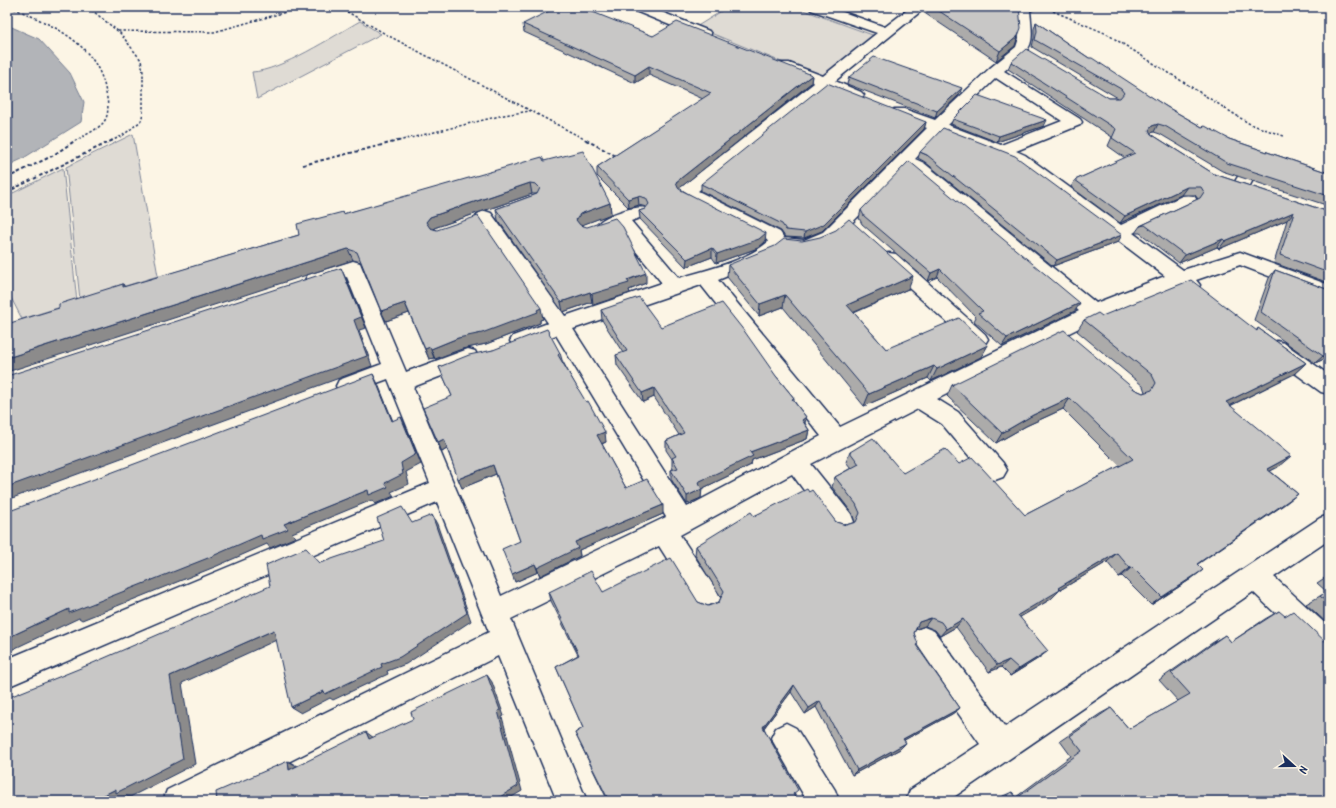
<svg xmlns="http://www.w3.org/2000/svg" width="1336" height="808" font-family="Kalam,sans-serif">
<style>
.green{fill:#dfdbd4;stroke:#7d8599}
.water{fill:#b2b4b8;stroke:#767f94}
.lines{fill:none;stroke-linecap:round;stroke-linejoin:round}
.street-casing{stroke:#1b2f5e;stroke-width:3}
.path-far1{stroke:#1b2f5e;stroke-width:1.5;stroke-dasharray:2.5 2;stroke-linecap:butt}
.path{stroke:#1b2f5e;stroke-width:2;stroke-dasharray:3.5 2.5;stroke-linecap:butt}
.street{fill:#fcf5e5;fill-rule:evenodd}
.wall{fill:#acabaa;stroke:#1b2f5e}
.shaded-wall{fill:#8c8b8b;stroke:#1b2f5e}
.building{fill:#c8c7c6;stroke:#1b2f5e}
</style>
<rect width="100%" height="100%" fill="#fcf5e5"/>
<filter id="ink" filterUnits="userSpaceOnUse"><feTurbulence type="fractalNoise" baseFrequency=".025" numOctaves="2"/><feDisplacementMap in="SourceGraphic" scale="8" xChannelSelector="R" yChannelSelector="G"/><feConvolveMatrix kernelMatrix="1 2 1 2 8 2 1 2 1" color-interpolation-filters="sRGB"/></filter>
<g filter="url(#ink)">
<g class="green">
<path d="M728,7H795L878,37L823,79L696,27Z"/>
<path d="M360,21L381,34L257,99L252,72C280,71 334,36 360,21Z"/>
<path d="M133,134L158,276L80,300L66,167Z"/>
<path d="M63,168L77,302L22,319L7,290V196Z"/>
</g>
<path class="water" d="M7,25L39,39L70,73L84,102L81,122L22,159L7,166Z"/>
<g class="lines">
<defs>
<g id="street">
<path d="M631,7H649L709,31L711,34L709,37H699L633,10Z"/>
<path d="M809,7H829L885,27L911,7H926L835,81L861,92L864,95L861,98H851L826,88L698,191L780,232L784,238L804,240L823,232L927,128L894,115L891,112L894,109H904L935,120L990,68L1016,47L1019,38L1016,9L1018,7H1037L1030,11C1034,49 1033,47 1004,71L1080,119L1082,122L1080,125L1016,151L1025,155L1121,225L1182,196L1188,195L1194,196L1197,200L1194,204L1133,233L1183,270L1240,252L1329,285V299L1240,265L1196,280L1200,285L1197,290L1190,292L1178,286L1101,317L937,399L958,412L1003,463L1007,470L1003,477L995,480L987,477L942,424L918,409L811,464L851,514L854,522L851,530L842,533L833,530L792,474L680,535L717,591L721,600L717,609L708,613L699,609L659,546L511,619L587,801H557L498,656L211,801H163L167,790L489,632L437,502L7,687V659L430,483L388,379L347,394L339,392L336,386L339,380L382,364L347,277L315,287L308,285L305,280L308,275L353,261L360,263L362,268L406,372L468,349L475,351L478,357L475,363L413,387L501,596L666,517L556,335L520,349L513,346L510,341L513,336L548,323L476,217L479,213L485,211L491,213L565,316L662,283L616,227L607,230L601,228L598,224C603,216 635,205 645,208L648,212L645,216L631,221L679,278C707,270 746,261 768,242L767,240L680,196L677,192L680,188L814,83L779,69L777,66L779,63H789L823,76L877,33L811,10ZM996,78L1062,121L1001,145L948,125ZM940,133L1013,161L1165,276L1096,303L924,163L915,159ZM906,168L912,171L1079,311L840,427L718,280L764,261L782,250L804,252L822,247L835,240ZM701,285L821,436L687,507L573,329Z"/>
<path d="M1249,167L1255,168L1257,172L1248,189L1242,190L1236,189L1233,185L1243,168Z"/>
<path d="M889,253L896,254L985,334L988,339L985,344L978,347L971,344L882,264L880,259L882,254Z"/>
<path d="M1277,341L1284,343L1329,375V394L1321,392L1270,355L1267,349L1270,343Z"/>
<path d="M1329,515V540L1274,577L1329,627V659L1319,655L1253,592L948,801H906L910,790L980,744L914,651L910,641L914,631L924,627L934,631L1005,727L1320,518Z"/>
<path d="M786,723L796,728L835,790L839,801H807L771,738L776,728Z"/>
</g>
</defs>
<use href="#street" class="street-casing"/>
<g class="path-far1">
<path d="M10,7C51,24 98,43 106,93C108,102 110,115 103,123C97,130 83,136 75,141"/>
<path d="M88,7L120,33L141,60L143,72V113L141,121L122,136L111,141"/>
<path d="M339,7L389,36L588,141"/>
<path d="M1053,11L1107,34L1250,124L1284,136"/>
<path d="M118,31L214,32L304,7"/>
<path d="M398,141L504,115L530,111"/>
</g>
<g class="path">
<path d="M586,140L616,156"/>
<path d="M303,165L402,140"/>
<path d="M7,178L52,156L76,140"/>
<path d="M7,192L113,140"/>
</g>
<use href="#street" class="street"/>
</g>
<g class="wall">
<path d="M924,7H1019L1015,46L996,61L923,12Z"/>
<path d="M1036,22L1089,58L1167,107L1202,127L1229,139L1329,173V206L1222,171L1160,134L1154,132L1151,133V134L1214,174L1329,212V283L1274,263L1287,220L1219,249L1217,247L1179,263L1140,233H1135L1140,226L1198,199L1195,195H1181L1120,223L1071,187L1075,180L1125,158L1108,146L1112,137L1008,69L1011,62L1109,98H1118L1032,47L1034,38V29Z"/>
<path d="M523,24L653,36L812,75L811,83L679,188L765,242L758,248L716,263L712,257L686,267L640,219L639,211L645,209L646,207L639,205L629,208L597,176V167L703,99L649,75L635,83L524,32Z"/>
<path d="M849,77L959,95L935,118L847,84Z"/>
<path d="M953,119L1044,126L997,142L951,124Z"/>
<path d="M926,122L924,129L822,231L804,238L785,237L781,231L701,191V184Z"/>
<path d="M920,152L1118,242L1053,266L925,162L918,158Z"/>
<path d="M544,161L610,203L611,214L581,225L646,283L629,290L630,293L593,305L592,302L563,312L498,220L496,209L537,194H532L434,228H433L543,319L540,320V323L486,344L462,349L435,359L434,358L429,359L409,313L386,321L361,262L353,260L59,308L123,284L125,287L299,235L343,214Z"/>
<path d="M861,210L1075,311L1002,346L974,321L976,317L937,277L928,281L862,224L859,218Z"/>
<path d="M728,265L908,289L854,313L886,349L988,345L981,357L931,381L928,378L864,406L783,307L759,316L727,277Z"/>
<path d="M1275,270L1329,290V357L1315,363L1254,320L1269,278Z"/>
<path d="M601,310L661,327L776,376L794,398V401L806,417L805,423L809,430L807,439L752,460L751,465L701,489V498L687,504L671,479V470L673,469L672,467V459L666,450V441L679,435L654,397L643,402L617,365L616,355L623,353L602,320Z"/>
<path d="M1102,316L1256,331L1258,328L1306,363L1294,374L1230,406L1278,467L1270,471L1298,494L1197,564L1191,579L1151,605L1122,576L1119,577L1107,562L1060,590L1051,599L1020,617L1039,658L1010,676L1001,667L989,672L956,627L940,636L935,630L925,626L916,629L914,633L917,645L960,708L952,714L904,740L906,743L900,749L852,775L816,707L805,714L791,692L764,728L795,794L794,795L797,801H608L575,733L583,728L556,667L578,655L551,601L549,592H603L698,602L708,606L719,602L721,597L695,555L696,546L754,516L809,492L836,522L846,525L855,522L852,513L832,487L835,477L851,468L846,462L850,452L903,473L959,464L1025,515L1120,466L1063,409L1026,426L996,443L947,396L952,385L1134,389L1143,393L1145,392L1143,386L1077,331L1084,320Z"/>
<path d="M493,350L560,353L562,360L606,442L602,444L626,488L663,514L579,550L580,556L540,576L538,572L515,582L520,541L496,474L462,488L447,449L442,452L452,396L439,367Z"/>
<path d="M1329,575V625L1306,604L1327,592L1317,583Z"/>
<path d="M1279,611L1324,801H997L1003,796L1012,792L1016,797L1071,756L1060,741L1100,714L1111,708L1129,729L1178,701L1159,680L1212,643L1225,635L1231,642L1265,619Z"/>
</g>
<g class="shaded-wall">
<path d="M1018,36L1015,46L996,61L1000,51Z"/>
<path d="M649,66V75L635,83V75Z"/>
<path d="M812,75L811,83L676,191V182Z"/>
<path d="M962,88L959,95L935,118L937,111Z"/>
<path d="M1047,120L1044,126L997,142L999,136Z"/>
<path d="M926,122L924,129L822,231L804,238L805,232Z"/>
<path d="M1158,124L1154,132L1148,134L1149,130L1152,126Z"/>
<path d="M530,183L532,194L434,228L430,233L426,222L430,217Z"/>
<path d="M1187,187L1181,195L1120,223L1125,216Z"/>
<path d="M638,196L639,205L629,208L628,199Z"/>
<path d="M610,203L611,214L582,225L578,231L576,220L580,214Z"/>
<path d="M1294,212L1287,220L1219,249L1225,241Z"/>
<path d="M766,233L765,242L758,248L716,263L717,254Z"/>
<path d="M1122,235L1118,242L1053,266L1057,260Z"/>
<path d="M1223,239L1217,247L1179,263L1185,255Z"/>
<path d="M712,248V257L686,267L687,259Z"/>
<path d="M348,249L353,260L7,372V358Z"/>
<path d="M341,268L346,279L366,328L359,330L372,366L7,500V487L354,320Z"/>
<path d="M940,269L937,277L928,281L931,273Z"/>
<path d="M646,273V283L629,290L630,293L593,305L592,294Z"/>
<path d="M913,276L908,289L843,317L847,305Z"/>
<path d="M590,292L592,302L563,312L561,302Z"/>
<path d="M785,295L783,307L759,316L760,304Z"/>
<path d="M405,303L409,313L386,321L381,311Z"/>
<path d="M1080,303L1075,311L1002,346L1007,338Z"/>
<path d="M541,308L543,319L540,320V323L486,344L462,349L435,359L431,349L458,338Z"/>
<path d="M988,345L981,357L931,381L937,369Z"/>
<path d="M430,347L434,358L429,359L425,349Z"/>
<path d="M1329,353V357L1315,363L1323,356Z"/>
<path d="M1306,363L1294,374L1215,413L1226,402Z"/>
<path d="M934,366L928,378L864,406L869,394Z"/>
<path d="M373,374L378,384L397,431L392,421Z"/>
<path d="M654,388V397L643,402L642,393Z"/>
<path d="M1070,398L1063,409L1026,426L996,443L1002,433L1033,415Z"/>
<path d="M401,417L406,427L421,464L406,472L409,484L391,492L394,496L375,504L372,500L292,533L296,537L270,548L267,544L217,566L82,620L79,618L7,652V638L69,609L284,524L385,483L401,463Z"/>
<path d="M806,417L804,426L802,420Z"/>
<path d="M809,430L807,439L752,460L751,465L697,491L698,482L750,452Z"/>
<path d="M605,432L606,442L598,445L597,435Z"/>
<path d="M444,439L448,448L442,452L438,442Z"/>
<path d="M1291,456L1278,467L1255,479L1267,469Z"/>
<path d="M493,465L496,474L462,488L458,479Z"/>
<path d="M702,489L701,498L687,504V496Z"/>
<path d="M1298,494L1285,504L1185,573L1197,564Z"/>
<path d="M663,505V514L579,550L580,556L540,576L537,568L575,542Z"/>
<path d="M432,515L437,524L471,621L406,664L387,671L388,674L333,700L330,698L301,713L291,707L381,664Z"/>
<path d="M1117,553L1107,562L1060,590L1051,599L1010,623L1018,615L1058,588Z"/>
<path d="M535,564L538,572L515,582L512,574Z"/>
<path d="M1132,567L1122,576L1119,577L1130,568Z"/>
<path d="M1203,570L1191,579L1151,605L1162,597Z"/>
<path d="M931,618L925,626L913,630L919,622Z"/>
<path d="M963,619L956,627L940,636L946,629Z"/>
<path d="M274,630L283,637L182,683L195,764L130,797L126,796L116,801H92L116,789L170,676Z"/>
<path d="M1048,651L1039,658L1010,676L1019,669Z"/>
<path d="M1009,660L1001,667L989,672L997,665Z"/>
<path d="M487,675L492,682L504,716L502,717L522,791L505,801H493Z"/>
<path d="M794,685L791,692L760,733L763,727Z"/>
<path d="M820,701L816,707L805,714L809,708Z"/>
<path d="M960,708L952,714L897,744L903,739Z"/>
<path d="M366,732L374,738L369,739Z"/>
<path d="M906,743L900,749L852,775L857,770Z"/>
<path d="M288,761L297,766L289,770Z"/>
</g>
<g class="building">
<path d="M557,7H580L653,36L677,22L812,75L676,182L679,189L766,233L759,239L717,254L712,248L687,259L639,211L645,209L649,204L646,198L638,196L628,199L597,167L711,93L649,66L635,75L523,24Z"/>
<path d="M933,7H1019L1021,28L1018,36L1000,51Z"/>
<path d="M1036,22L1089,58H1092L1167,107L1202,127L1205,126L1229,139L1329,173V196L1227,163L1165,126L1158,124L1152,126L1149,130L1151,134L1214,174L1329,212V273L1280,255L1294,212L1225,241L1223,239L1185,255L1145,225L1140,226L1200,198L1204,192L1201,187H1187L1125,216L1075,180L1135,153L1112,138L1116,129L1011,62L1026,49L1109,98H1120L1124,93L1121,89L1035,40L1037,31Z"/>
<path d="M874,57L962,88L937,111L849,77Z"/>
<path d="M827,83L926,122L824,224L805,232L786,230L782,224L701,184Z"/>
<path d="M977,95L1047,120L999,136L953,119Z"/>
<path d="M943,128L1015,156L1122,235L1057,260L927,155L920,152Z"/>
<path d="M583,151L610,203L580,214L576,220L580,225L587,227L615,218L623,227L646,273L627,280L629,283L592,294L590,292L561,302L496,209L537,194L540,188L536,184L530,183L430,217L426,222L430,228L437,230L478,216L541,308L537,310L538,312L482,333L458,338L431,349L430,347L425,349L405,303L381,311L357,252L348,249L7,358V324L59,308V304L123,284V287L299,235L297,224L343,212V214L542,157L544,161Z"/>
<path d="M909,161L1080,303L1007,338L978,313L983,311L940,269L931,273L864,216L861,210Z"/>
<path d="M849,219L913,276L847,305L886,349L959,318L988,345L937,369L934,366L869,394L785,295L760,304L728,265L775,246L784,239L802,241L820,237L836,230Z"/>
<path d="M341,268L361,317L354,320L367,356L7,487V376Z"/>
<path d="M1275,270L1329,290V353L1323,356L1261,312Z"/>
<path d="M1191,280L1257,331L1258,328L1306,363L1226,402L1291,456L1267,469L1298,494L1197,564L1203,570L1162,597L1132,567L1130,568L1117,553L1058,588L1060,590L1018,615L1048,651L1019,669L1009,660L997,665L963,619L946,629L941,622L931,618L919,622L914,633L918,644L916,645L960,708L903,739L906,743L857,770L820,701L809,708L794,685L763,727L798,790L793,794L797,801H609L575,733L583,728L556,667L579,655L549,592L591,571L603,592L671,558L698,602L708,606L719,602L724,591L696,546L751,512L754,516L807,489L809,492L812,490L836,522L846,525L856,522L860,513L856,504L835,477L859,464L850,452L873,438L903,473L945,449L959,464L972,457L1025,515L1133,459L1070,398L1033,415L1002,433L952,385L1064,330L1134,389L1143,393L1152,390L1156,383L1152,375L1084,320L1098,313L1102,316Z"/>
<path d="M639,297L661,327L722,303L745,332L776,376L794,398L792,399L806,417L802,420L809,430L750,452L753,456L698,482L702,489L687,496L671,470L678,468L672,458L676,456L666,441L684,433L654,388L642,393L616,355L627,351L601,310Z"/>
<path d="M547,329L560,353L558,355L586,402L588,401L605,432L597,435L626,488L647,479L663,505L575,542L578,548L537,568L535,564L512,574L502,549L520,541L493,465L458,479L444,439L438,442L423,408L452,396L439,367L469,355L493,350Z"/>
<path d="M373,374L392,421L401,417L416,454L401,463L403,474L385,483L388,487L369,495L368,490L284,524L288,529L262,539L261,535L208,558L69,613V609L7,638V512Z"/>
<path d="M402,507L412,523L432,515L467,613L400,657L381,664L382,667L325,694L324,691L291,707L274,630L170,676L183,759L116,793V789L92,801H7V698L93,663L270,586L266,565L306,548L320,563L384,541L377,518Z"/>
<path d="M1329,591V604L1320,596Z"/>
<path d="M1279,611L1285,616L1293,611L1329,645V797L1324,801H1000L1012,792L1017,798L1082,751L1070,736L1111,708L1129,729L1190,694L1171,673L1225,635L1231,642Z"/>
<path d="M487,675L500,710L498,711L518,786L493,801H217L216,792L288,761L289,770L366,732L369,739L413,719L411,712Z"/>
</g>
</g>
<rect width="1336" height="808" fill="none" stroke="#fcf5e5" stroke-width="24"/>
<rect x="12" y="12" width="1312" height="784" fill="none" stroke="#1b2f5e" stroke-width="1.5" filter="url(#ink)"/>
<g transform="translate(1294 766) rotate(111)" stroke="#fcf5e5" stroke-width="3" paint-order="stroke">
<path d="M0-3L7 15L0 10L-7 15Z" fill="#1b2f5e"/>
<text y="-6" font-size="11" font-weight="bold" text-anchor="middle" fill="#1b2f5e">N</text>
</g>
</svg>
